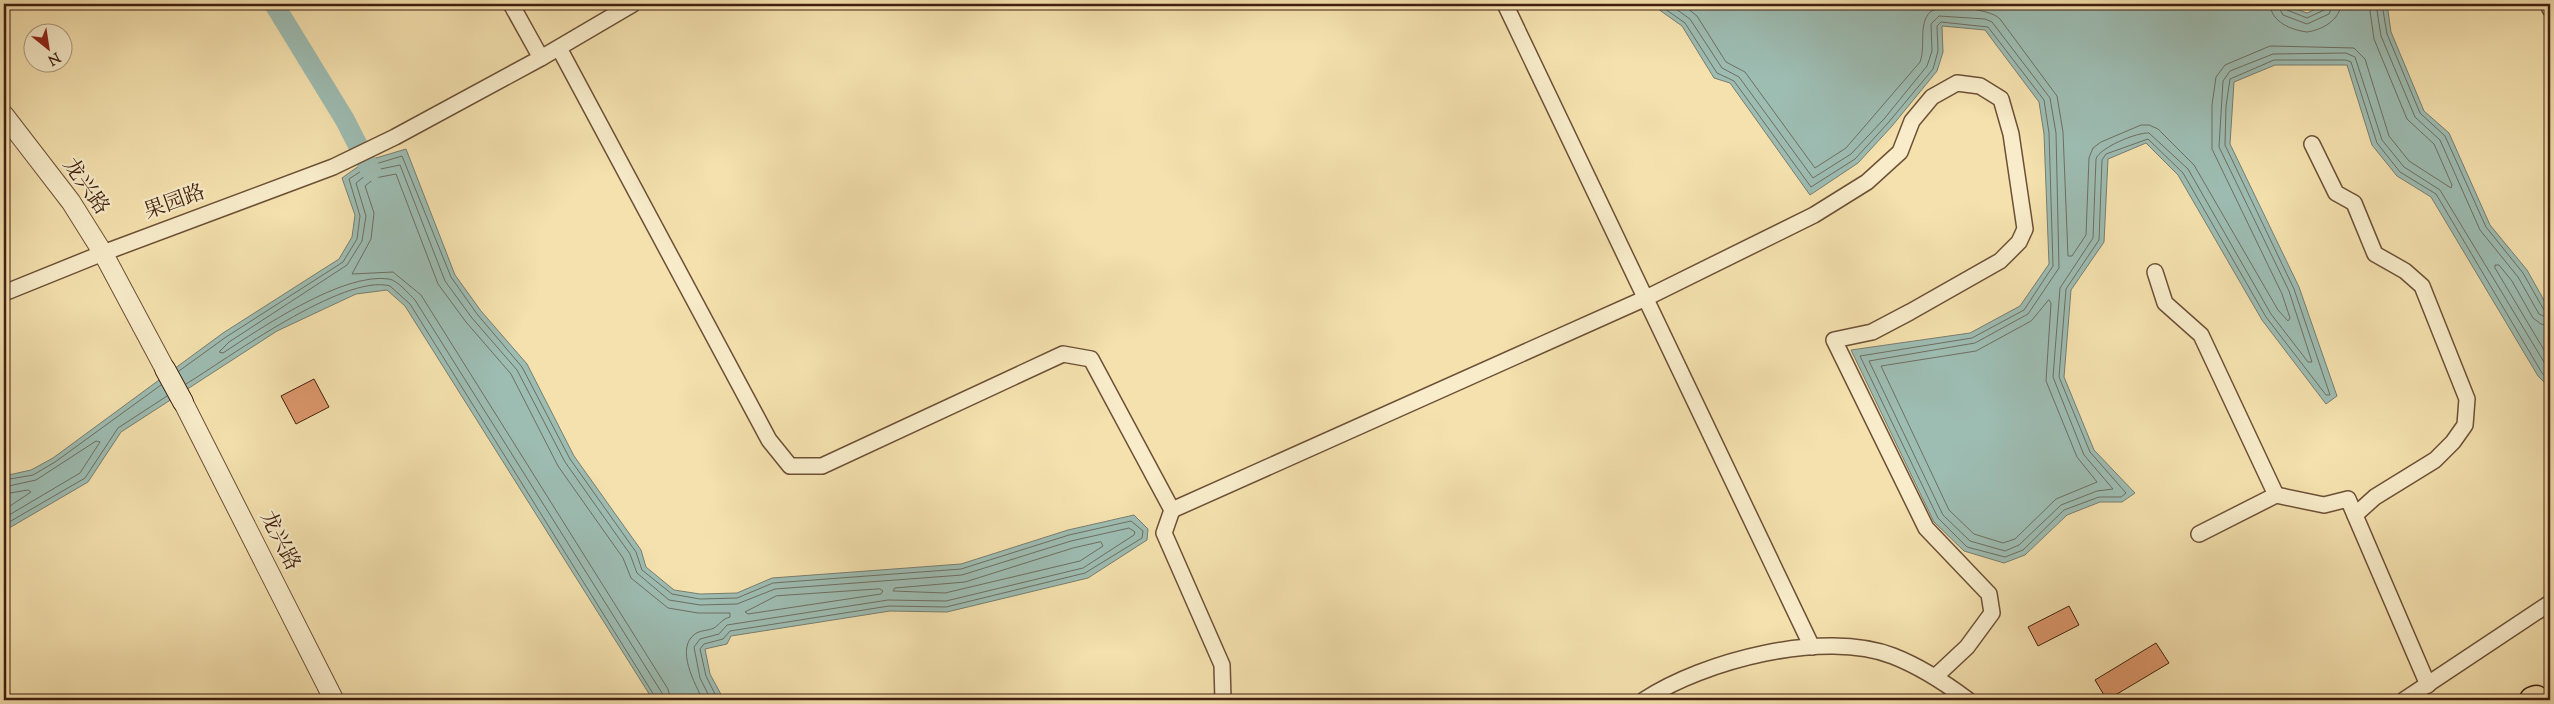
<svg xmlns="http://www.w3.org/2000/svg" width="2554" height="704" font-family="'Sorts Mill Goudy','Noto Serif SC',serif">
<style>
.water{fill:#9dbcb2;stroke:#787d70}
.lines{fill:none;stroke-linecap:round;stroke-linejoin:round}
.shore{stroke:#6e6e60;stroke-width:1}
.canal{stroke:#9dbcb2;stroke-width:20}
.building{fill:#dc976b;stroke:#401f0e}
.minor-casing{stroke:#6d5036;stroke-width:18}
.tertiary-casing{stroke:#6d5036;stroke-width:21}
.secondary-casing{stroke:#401f0e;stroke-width:22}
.motorway-casing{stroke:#401f0e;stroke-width:29}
.minor{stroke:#f8ecca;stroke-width:15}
.tertiary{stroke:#f8ecca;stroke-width:19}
.secondary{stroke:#f8ecca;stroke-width:20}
.motorway{stroke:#f4e1ae;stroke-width:26}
.labels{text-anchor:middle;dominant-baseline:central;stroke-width:4.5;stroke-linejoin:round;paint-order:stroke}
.street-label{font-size:21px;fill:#401f0e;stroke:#f8ecca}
</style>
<rect width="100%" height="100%" fill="#f4e1ae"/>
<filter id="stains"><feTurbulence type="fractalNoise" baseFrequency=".004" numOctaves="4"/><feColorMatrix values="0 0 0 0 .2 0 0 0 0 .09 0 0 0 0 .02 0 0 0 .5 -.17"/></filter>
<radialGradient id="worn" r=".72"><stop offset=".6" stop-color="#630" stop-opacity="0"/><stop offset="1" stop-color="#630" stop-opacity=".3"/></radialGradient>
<g class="water">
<path d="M1651,4H2283L2307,13L2326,4H2387L2391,32L2424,111L2449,133L2490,225L2527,270L2550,311V388L2538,376L2431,197L2397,176L2372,145L2347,65H2275L2234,82L2230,144L2299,287L2337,396L2326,404L2262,320L2178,175L2146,143L2108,159L2104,242L2071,290L2064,377L2094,450L2135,493L2122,502H2100L2067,515L2025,555L2004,563L1964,551L1934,522L1851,350L1970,333L2020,306L2049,264L2044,134L2039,102L1985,30L1942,26L1943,52L1937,71L1892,126L1858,163L1810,195L1730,83L1714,78L1682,26Z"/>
<path d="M406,149L455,275L481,311L527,364L574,456L641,550L646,567L674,590L700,594L737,593L772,578L961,564L1068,530L1134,515L1148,529L1147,540L1088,578L947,612L890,611L731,636L727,644L705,649L710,674L724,700H653L405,306L387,290L356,294L277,331L121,432L88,482L4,531V476L31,470L53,458L223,333L339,259L352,237L355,215L342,178L366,161Z"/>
</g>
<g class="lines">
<g class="shore">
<path d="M1658,4L1685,23L1717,73L1734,81L1811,187L1855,159L1888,123L1933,69L1938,51L1937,26L1941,22L1988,27L2044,100L2049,133L2053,266L2024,310L1972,338L1860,356L1938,518L1967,547L2005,557L2023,550L2064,510L2099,497H2121L2126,493L2090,452L2059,377L2066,289L2099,240L2102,160L2106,154L2148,139L2183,173L2266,317L2326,395H2330L2294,289L2225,145L2226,106L2230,79L2274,60H2346L2351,62L2377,143L2400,172L2436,194L2542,373L2550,381"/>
<path d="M1669,4L1690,19L1722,68L1739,77L1813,178L1851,154L1884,119L1927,66L1932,51L1931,24L1939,16L1985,19L1992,22L2050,98L2056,133L2059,268L2028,314L1975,343L1869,361L1943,515L1970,541L2005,551L2019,545L2061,505L2097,491L2113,489L2084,455L2053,377L2060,288L2093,238L2096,159C2099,148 2137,132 2149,133L2188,169L2271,314L2308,362H2312L2289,291L2219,147L2223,81L2230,71L2273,54L2346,53L2355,57L2382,140L2404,167L2440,190L2550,372"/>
<path d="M1682,4L1697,16L1726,62L1745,72L1815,168L1846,148L1920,62C1926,46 1918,25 1930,12C1942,4 1990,8 2000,19L2057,96L2063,132L2068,256H2072L2086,235L2089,158L2093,148L2101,142L2141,125H2149L2158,129L2194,165L2278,310L2288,321L2290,318L2282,294L2212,149V105L2216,77L2225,65L2270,46L2354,48L2365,59L2389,136L2409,161L2451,188L2452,185L2434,144L2407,119L2374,39L2369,4"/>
<path d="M2270,4C2271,22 2291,30 2307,32C2322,30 2340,20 2341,4"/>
<path d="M2277,4L2283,15L2307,24L2329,14L2333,4"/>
<path d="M2284,4L2287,10L2307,18L2324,10L2327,4"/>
<path d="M2376,4L2381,36L2415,117L2440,140L2480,230L2518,277L2539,314L2550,319"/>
<path d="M2382,4L2387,34L2420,113L2445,136L2486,227L2523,273L2544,310L2550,312"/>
<path d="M2049,300L2051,303L2046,381L2077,457L2097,482L2056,499L2015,539L2003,543L1974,534L1949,510L1881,366L1976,351L2031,321Z"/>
<path d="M2550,326L2541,324L2533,318L2512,281L2499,265H2495V268L2550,360"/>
<path d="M179,371L226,337L343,262L357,239L360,216L349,179L369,166L402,156L451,277L477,314L522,367L570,459L636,552L642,570L672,594L700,599L737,598L773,583L961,569L1069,535L1131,521L1143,531L1142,538L1085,573L946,607L889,606L730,631L723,639L704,644L700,649L706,676L718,700"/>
<path d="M186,384C227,359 344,273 390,286L410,304L657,700"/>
<path d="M4,480L33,475L55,462L161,385"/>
<path d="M4,487L36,480L96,441L100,442L80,473L4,518"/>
<path d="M4,494L28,490L31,492L4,510"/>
<path d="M4,525L85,478L118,428L167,396"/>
<path d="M1101,542L1103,546L1080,561L945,593L893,591L895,588L965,582L1073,548Z"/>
<path d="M880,589L883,591L881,594L748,614L745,612L776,596Z"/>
<path d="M663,700L662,693L415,300C409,294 397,280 389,279C343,272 261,328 223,353L219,352L229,342L347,265L362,241L366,216L356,183L371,171L400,165L445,281L472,318L517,370L565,462L630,554L637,573L669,600L700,605L737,604L775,589L962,575L1071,541L1129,528L1135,532L1134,535L1083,568L946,601L888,600L727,625L719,634L700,639L694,647L700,678L711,700"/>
<path d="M671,700L668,689L421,295L393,272L352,274L371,239L374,213L365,186L375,178L396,174L438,284L466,322L511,374L558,466L623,558L631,578L668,608L698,613H730V617C722,619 720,624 714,628C708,631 700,630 695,634C675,648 695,684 703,700"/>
</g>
<path class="canal" d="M274,4L345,120L371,171"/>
</g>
<g class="building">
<path d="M314,379L329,407L296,424L281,396Z"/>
<path d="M2069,606L2079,625L2038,646L2028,627Z"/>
<path d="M2156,643L2169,663L2107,700L2095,680Z"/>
</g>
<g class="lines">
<defs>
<g id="minor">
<path d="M511,4L541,58"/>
<path d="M1505,4L1812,647"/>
<path d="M2548,4L2550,9"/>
<path d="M559,48L769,440L790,466H822L1063,354L1091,359L1172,510L1164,533L1222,665L1223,700"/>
<path d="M2312,144L2336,193L2354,203L2375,254L2405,271L2422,286L2467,399L2465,425L2453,442L2435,460L2375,497L2355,515"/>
<path d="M2155,272L2165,303L2201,335L2276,495"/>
<path d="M4,293L103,253L333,167L395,137L541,58L633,4"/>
<path d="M1172,510L1646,298L1814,215L1867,182L1900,152L1912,121L1932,97L1957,83L1980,86L2001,99L2011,134L2025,229L2019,242L2000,261L1910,312L1872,332L1834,340L1926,528L1989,594L1992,613L1967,647L1936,676"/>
<path d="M2199,534L2276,495L2324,505L2348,499L2428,685"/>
<path d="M1644,700C1703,661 1824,629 1893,656C1921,667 1944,682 1968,700"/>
<path d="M2404,700L2550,603"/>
</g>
<g id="tertiary">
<path d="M4,115L71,202L103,253L165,369"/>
<path d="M183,402L334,700"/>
</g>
<path id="secondary" d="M165,369L183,402"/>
<path id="motorway" d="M2533,700L2536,699"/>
</defs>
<use href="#minor" class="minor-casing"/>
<use href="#tertiary" class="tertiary-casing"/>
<use href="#secondary" class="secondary-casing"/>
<use href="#motorway" class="motorway-casing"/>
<use href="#minor" class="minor"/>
<use href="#tertiary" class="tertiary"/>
<use href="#secondary" class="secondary"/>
<use href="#motorway" class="motorway"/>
</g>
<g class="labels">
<g class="street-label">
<text transform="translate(85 187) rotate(55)">龙兴路</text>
<text transform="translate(175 203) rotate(-20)">果园路</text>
<text transform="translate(279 541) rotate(63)">龙兴路</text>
</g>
</g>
<rect width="2554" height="704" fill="none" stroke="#f4e1ae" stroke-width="20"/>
<rect x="5" y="5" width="2544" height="694" fill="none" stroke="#401f0e" stroke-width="2.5"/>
<rect x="10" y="10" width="2534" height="684" fill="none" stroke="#401f0e"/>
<g transform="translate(48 48) rotate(150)"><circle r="24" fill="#f8ecca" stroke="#ae9a7f"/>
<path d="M0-4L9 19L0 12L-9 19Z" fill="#8f2418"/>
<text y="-8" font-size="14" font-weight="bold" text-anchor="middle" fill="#401f0e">N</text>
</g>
<rect width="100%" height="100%" filter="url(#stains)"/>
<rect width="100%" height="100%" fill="url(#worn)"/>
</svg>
